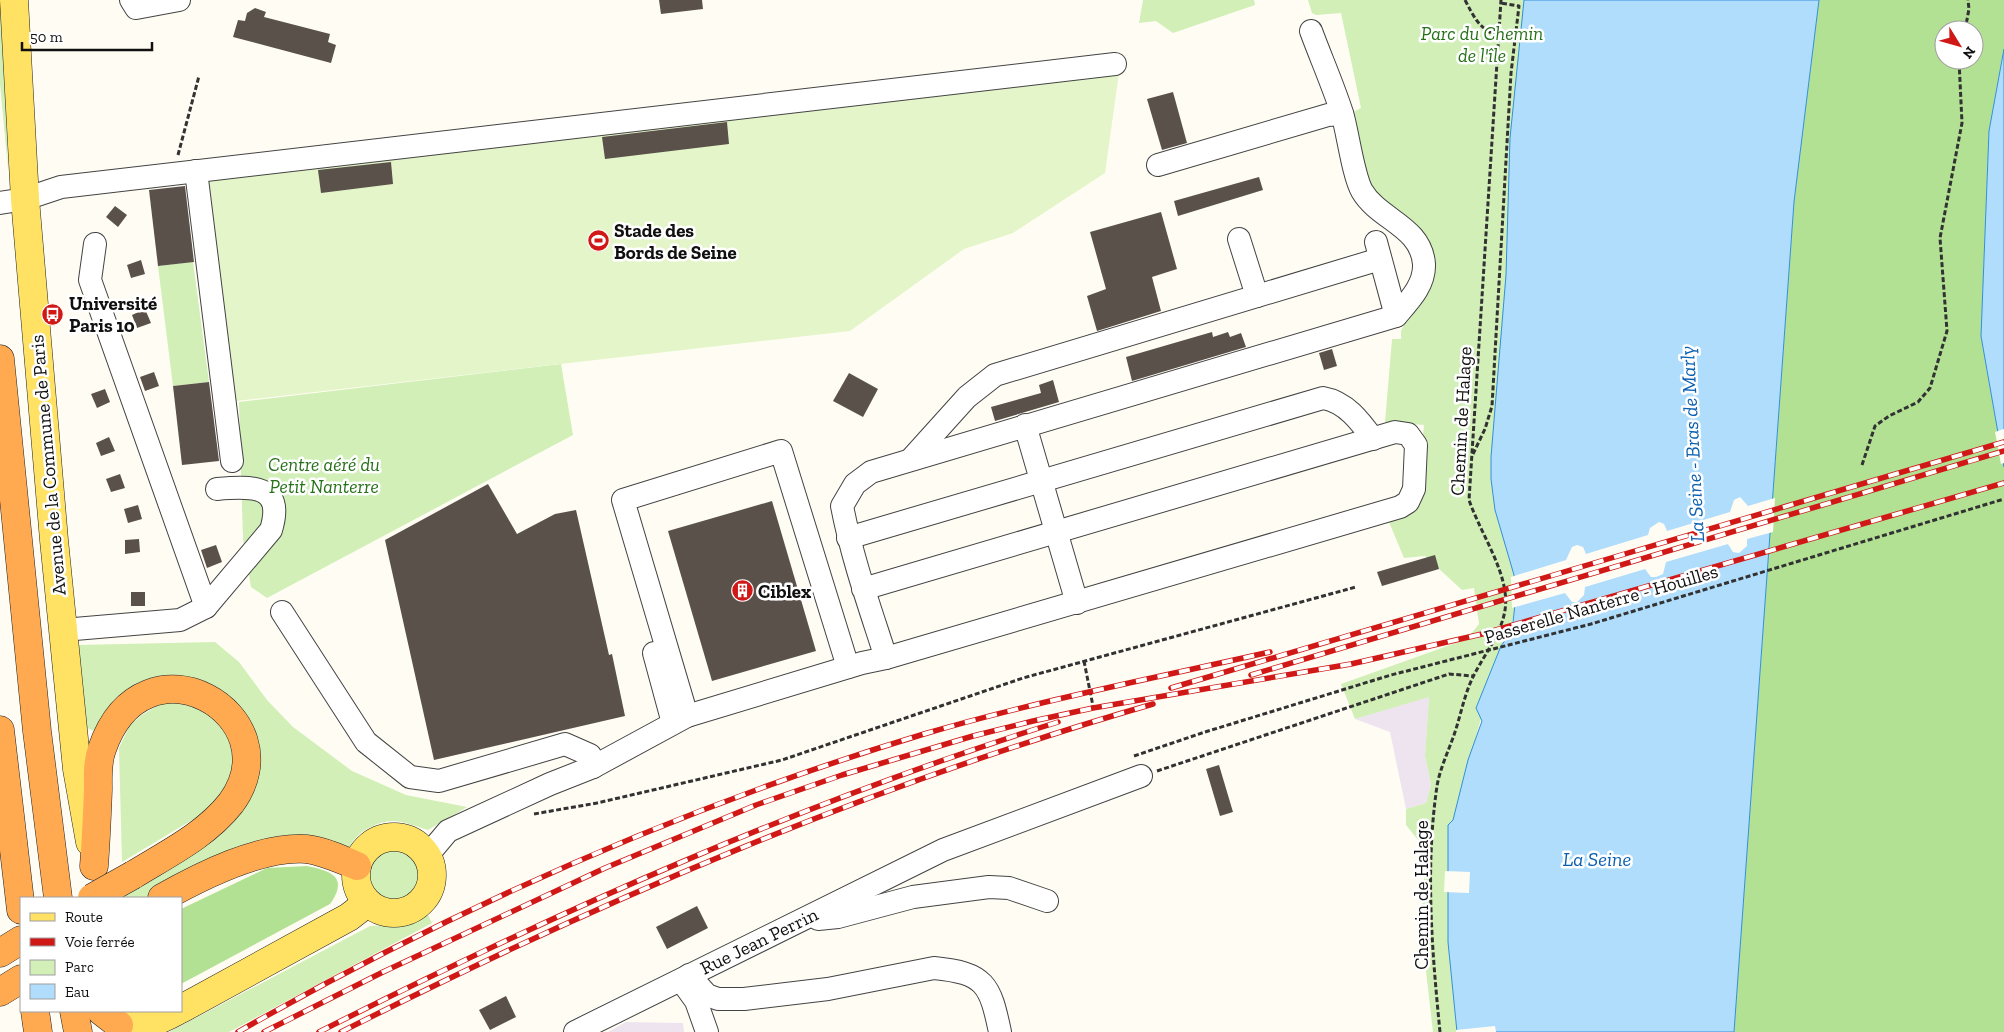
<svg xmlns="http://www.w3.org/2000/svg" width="2004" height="1032" font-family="'Zilla Slab',serif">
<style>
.industrial{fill:#eee4ef}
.green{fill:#d1efb7}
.forest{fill:#b3e194;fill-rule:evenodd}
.pitch{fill:#e4f5ca}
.water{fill:#b1ddfd;stroke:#308fdc}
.pier{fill:#fffdf3}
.building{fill:#5a514b}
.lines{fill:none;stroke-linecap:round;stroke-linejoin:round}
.minor-casing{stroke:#434343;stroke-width:24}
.major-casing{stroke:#212121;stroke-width:29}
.highway-casing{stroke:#212121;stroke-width:29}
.path{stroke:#323232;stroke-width:3;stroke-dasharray:5 2.5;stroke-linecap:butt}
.minor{stroke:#fff;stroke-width:22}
.major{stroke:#ffe163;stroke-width:28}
.highway{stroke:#ffa951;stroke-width:28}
.rail-casing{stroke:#d01817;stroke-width:5.5}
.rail{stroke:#fff;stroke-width:4;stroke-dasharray:11;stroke-linecap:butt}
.highway-bridge-casing{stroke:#212121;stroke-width:29;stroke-linecap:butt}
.path-bridge{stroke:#323232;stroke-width:3;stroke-dasharray:5 2.5;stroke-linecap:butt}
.highway-bridge{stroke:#ffa951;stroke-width:28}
.labels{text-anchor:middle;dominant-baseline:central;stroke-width:5;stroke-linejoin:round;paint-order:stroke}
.park-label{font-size:19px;font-style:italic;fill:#267018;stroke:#fff}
.poi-label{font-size:19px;font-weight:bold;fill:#101010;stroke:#fff;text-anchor:start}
.street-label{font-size:19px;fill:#101010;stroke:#fff}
.water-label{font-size:20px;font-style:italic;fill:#0a5fb1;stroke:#fff}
</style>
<rect width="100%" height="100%" fill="#fffdf3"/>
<g class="industrial">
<path d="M1429,696L1425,756L1431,785L1426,803L1406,809L1390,732L1355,719Z"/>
<path d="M626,1022L683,1023L684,1032H608Z"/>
</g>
<g class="green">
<path d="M0,0H2L8,169L0,84Z"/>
<path d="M1143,0H1254L1255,5L1173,33L1156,21L1139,23Z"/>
<path d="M1308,0H1530L1514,575C1514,603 1518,621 1501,646L1453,820L1448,825V942L1457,1032H1433L1421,928L1426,850L1406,825V809L1426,803L1431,785L1425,756L1429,697L1355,719L1341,684L1467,639L1479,624L1474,588L1462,590L1425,556L1404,558L1389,522L1417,504L1424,425L1385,422L1392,339H1401V331L1430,269L1374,193L1347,115L1361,108L1341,13L1316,15L1312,13Z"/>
<path d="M193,262L209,382L173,386L158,266Z"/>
<path d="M561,364L573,435L267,598L251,587L243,539L239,402Z"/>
<path d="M215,642L239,662L267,700L293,727L352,771L406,795L467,807L428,830C417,827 404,821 393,821C374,822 355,833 348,850L173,883L144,898H125L124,894C156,875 208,851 232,823C310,732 193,631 119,697C109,706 102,721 97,732L82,726L77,645Z"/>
<path d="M165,701L187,702L212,713L228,738L234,761L229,787L207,811L122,862L119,748L130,725L142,715Z"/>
<circle cx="393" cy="874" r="26"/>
<path d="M428,915L432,923L229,1032H169L370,926L406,925Z"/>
</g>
<g class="forest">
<path d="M1819,0H2004V49L1989,131L1981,336L2004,467V1032H1734L1794,202ZM1944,30H1974V60H1944Z"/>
<path d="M307,866C331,871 349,877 330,904L181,984V909L267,868Z"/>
</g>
<path class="pitch" d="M1119,73L1105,173L1013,233L964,249L850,331L227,402L200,180Z"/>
<g class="water">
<path d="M1524,0H1819L1794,202L1734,1032H1457L1448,942V825L1453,820L1468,760L1482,721L1476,708L1501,646L1512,631L1515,604L1514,575L1495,510L1491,479V457L1506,275L1510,138Z"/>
<path d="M2004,49V467L1981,336L1989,131Z"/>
</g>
<g class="pier">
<path d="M2004,429V463L2001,464L1995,432Z"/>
<path d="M1740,497L1748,506L1775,498L1773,532L1747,539V546L1739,553L1733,552L1728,544L1666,562L1663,574L1656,577H1651L1645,569L1585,587L1584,595L1577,602H1572L1565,593L1512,608L1511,577L1566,560L1572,547L1577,545L1583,547L1586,554L1648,535L1650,528L1659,522L1664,524L1667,531L1730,512L1734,500Z"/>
<path d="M1445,871L1470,872L1469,893L1444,892Z"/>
<path d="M1495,1026L1496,1032H1456V1030Z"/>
</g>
<g class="building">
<path d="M659,0H702L703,9L661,14Z"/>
<path d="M255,8L266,12L264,17L330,34L328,42L336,45L331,63L233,37L238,20L245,21L247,13Z"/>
<path d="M1173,92L1187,143L1162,150L1147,99Z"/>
<path d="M727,122L729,144L605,159L602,137Z"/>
<path d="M391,162L393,184L321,193L318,170Z"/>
<path d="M1259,177L1263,190L1178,216L1174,201Z"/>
<path d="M185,186L194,262L158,266L149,190Z"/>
<path d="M115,206L127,215L118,227L106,217Z"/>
<path d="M1161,212L1177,269L1152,277L1161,311L1097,331L1087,296L1106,289L1090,232Z"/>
<path d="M141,260L145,274L131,278L127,265Z"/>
<path d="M145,309L151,323L137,328L132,315Z"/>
<path d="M1212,332L1213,337L1228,332L1230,337L1241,333L1246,347L1132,381L1126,357Z"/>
<path d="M1332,349L1337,366L1324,370L1319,353Z"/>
<path d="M154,372L159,386L145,391L140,377Z"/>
<path d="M849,373L878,389L863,417L833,401Z"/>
<path d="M1053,380L1059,402L995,421L991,407L1041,393L1039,385Z"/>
<path d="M209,382L219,461L182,465L173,386Z"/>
<path d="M105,389L110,402L97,408L91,394Z"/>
<path d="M109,437L115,451L101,456L96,443Z"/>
<path d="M120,474L125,488L111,492L106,479Z"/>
<path d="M488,484L517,534L555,514L576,510L609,655L612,654L625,716L434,760L385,540Z"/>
<path d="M772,501L816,651L712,681L668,531Z"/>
<path d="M138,505L142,519L128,523L124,509Z"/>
<path d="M139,539L140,552L125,554V540Z"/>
<path d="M216,545L222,562L207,568L201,550Z"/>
<path d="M1435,555L1439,569L1382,586L1377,572Z"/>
<rect x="131" y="592" width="14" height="14"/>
<path d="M1219,765L1233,812L1220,816L1206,769Z"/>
<path d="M697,906L708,928L667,949L656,927Z"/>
<path d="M506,996L516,1017L490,1030L479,1010Z"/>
</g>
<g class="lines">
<defs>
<g id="minor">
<path d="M131,0L136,8L179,0"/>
<path d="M1158,165L1328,115L1342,114"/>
<path d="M196,171L232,461"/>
<path d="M0,203L25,199L61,187L1115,64"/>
<path d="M1239,239L1257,296"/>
<path d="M1376,242L1396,316"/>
<path d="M95,244L90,280L206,607"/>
<path d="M1025,425L1077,603"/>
<path d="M912,458L967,397L995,375L1380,259"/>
<path d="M848,538L1323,398C1346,402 1360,421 1373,439"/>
<path d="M863,589L1395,432L1408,434L1416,445L1414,489L1408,502L1400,507L886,658C870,608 852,558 842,506L855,484L871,472L1396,316C1409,301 1425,285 1424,264C1421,226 1379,220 1362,191C1353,175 1348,133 1342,113C1333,85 1321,58 1311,31"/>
<path d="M282,612L366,742L410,777L439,781L565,744L590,755L593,767"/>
<path d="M63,630L180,620L206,607L271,530C285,484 251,486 217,489"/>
<path d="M654,653L673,723"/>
<path d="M687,716L623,500L781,451L848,667"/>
<path d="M427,856L448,831L550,784L593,767L687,716L862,663L886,658"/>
<path d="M818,919L838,917L913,897L989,887L1009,888L1047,901"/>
<path d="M689,975L707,995L718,999H744L828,989L934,968C985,973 990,984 1000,1032"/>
<path d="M683,983L696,1001L707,1032"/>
<path d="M575,1032L943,850L1141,776"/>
</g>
<g id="major">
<path d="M14,0L25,199L54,540L77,769L90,842"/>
<circle cx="394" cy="875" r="38"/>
<path d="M181,1009L349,917L367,903"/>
<path d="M119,1025C141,1028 157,1022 177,1011"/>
</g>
<g id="highway">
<path d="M0,359L37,731L58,898"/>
<path d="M0,730L21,910"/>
<path d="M94,866C96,841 97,815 98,790C98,776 97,762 102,749C144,627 295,716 231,803C206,835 167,854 133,875"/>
<path d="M162,898C201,876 260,846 306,849C323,851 341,859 357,866"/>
<path d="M0,953L21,940"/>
<path d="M0,992L21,979"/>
<path d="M35,1011L38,1032"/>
<path d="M74,1011L78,1032"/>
<path d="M101,1011L119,1025"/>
</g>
</defs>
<use href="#minor" class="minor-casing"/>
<use href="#major" class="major-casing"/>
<use href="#highway" class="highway-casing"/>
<g class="path">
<path d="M1465,0C1474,17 1479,29 1498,36"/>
<path d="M1965,30L1969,9L1968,0"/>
<path d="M178,155L199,76"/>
<path d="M1473,454L1485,429L1492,406L1511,73L1519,6L1501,3"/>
<path d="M1862,465L1875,426L1889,416L1918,402L1930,388L1947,331L1940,238L1962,123L1959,60"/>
<path d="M1084,661L1094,711"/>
<path d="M1134,756L1205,732"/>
<path d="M1157,771L1449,674L1473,676"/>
<path d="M534,814L597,803L782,760L1023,678L1356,587"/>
<path d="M1440,1032C1432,951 1425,868 1437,786C1440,768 1449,750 1455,732C1461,714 1465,692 1474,675C1487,649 1510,624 1505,592C1501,562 1479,529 1469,500L1501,0"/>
</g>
<use href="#minor" class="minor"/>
<use href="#major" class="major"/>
<use href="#highway" class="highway"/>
<defs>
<g id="rail">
<path d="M1251,675L2004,451"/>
<path d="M1171,688L2004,442"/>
<path d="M238,1032C455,908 685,806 924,734C1037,701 1154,678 1270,652"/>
<path d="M264,1032L383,972L605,868L756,805L842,775L973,736L1033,721L1093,708L1351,664L1482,634L2004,483"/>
<path d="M319,1032C558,911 803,802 1058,722"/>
<path d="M341,1032C602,900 871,785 1153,704"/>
</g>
</defs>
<use href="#rail" class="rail-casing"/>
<use href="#rail" class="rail"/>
<defs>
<path id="highway-bridge" d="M92,898L133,875"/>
</defs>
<use href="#highway-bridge" class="highway-bridge-casing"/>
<path class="path-bridge" d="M1205,732L1391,675L1591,624L2004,499"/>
<use href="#highway-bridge" class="highway-bridge"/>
</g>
<defs>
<symbol id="stadium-disc" viewBox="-11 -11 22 22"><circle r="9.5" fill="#d01817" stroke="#fff"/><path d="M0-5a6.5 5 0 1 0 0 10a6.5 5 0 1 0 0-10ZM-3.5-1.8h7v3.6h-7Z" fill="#fff"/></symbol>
<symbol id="bus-disc" viewBox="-11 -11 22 22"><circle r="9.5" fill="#d01817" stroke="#fff"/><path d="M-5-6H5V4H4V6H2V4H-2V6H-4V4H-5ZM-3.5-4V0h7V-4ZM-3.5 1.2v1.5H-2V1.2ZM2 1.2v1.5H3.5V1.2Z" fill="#fff"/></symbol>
<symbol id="building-disc" viewBox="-11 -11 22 22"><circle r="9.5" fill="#d01817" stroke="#fff"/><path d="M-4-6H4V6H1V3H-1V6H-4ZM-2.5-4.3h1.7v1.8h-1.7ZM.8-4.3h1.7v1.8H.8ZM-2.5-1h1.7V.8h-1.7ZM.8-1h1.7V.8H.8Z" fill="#fff"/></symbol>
</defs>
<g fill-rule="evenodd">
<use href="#stadium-disc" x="586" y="228" width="25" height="25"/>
<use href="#bus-disc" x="40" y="302" width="25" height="25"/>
<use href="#building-disc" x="730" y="578" width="25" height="25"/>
</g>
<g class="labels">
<g class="park-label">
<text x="1482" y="33">Parc du Chemin<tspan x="1482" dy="22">de l'île</tspan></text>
<text x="324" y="464">Centre aéré du<tspan x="324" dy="22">Petit Nanterre</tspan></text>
</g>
<g class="poi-label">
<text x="614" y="230">Stade des<tspan x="614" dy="22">Bords de Seine</tspan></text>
<text x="69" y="303">Université<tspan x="69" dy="22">Paris 10</tspan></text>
<text x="758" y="591">Ciblex</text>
</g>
<g class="street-label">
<text transform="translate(1461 421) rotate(-87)">Chemin de Halage</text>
<text transform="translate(48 465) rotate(-95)">Avenue de la Commune de Paris</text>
<text transform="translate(1601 604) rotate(-16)">Passerelle Nanterre - Houilles</text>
<text transform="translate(1421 895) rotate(-90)">Chemin de Halage</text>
<text transform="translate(759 941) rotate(-26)">Rue Jean Perrin</text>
</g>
<g class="water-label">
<text transform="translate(1692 444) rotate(-93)">La Seine - Bras de Marly</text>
<text x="1597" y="859">La Seine</text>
</g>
</g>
<rect x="20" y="897" width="162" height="115" fill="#ffffff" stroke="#9f9f9f"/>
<rect x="30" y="913" width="25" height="8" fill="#ffe163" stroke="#9f9f9f"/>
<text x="65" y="922" font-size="15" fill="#101010">Route</text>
<rect x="30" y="938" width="25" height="8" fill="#d01817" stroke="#9f9f9f"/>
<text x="65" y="947" font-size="15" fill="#101010">Voie ferrée</text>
<rect x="30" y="960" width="25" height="15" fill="#d1efb7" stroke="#9f9f9f"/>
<text x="65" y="972" font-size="15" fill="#101010">Parc</text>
<rect x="30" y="984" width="25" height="15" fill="#b1ddfd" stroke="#9f9f9f"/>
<text x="65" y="997" font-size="15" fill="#101010">Eau</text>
<g transform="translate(1959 45) rotate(127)"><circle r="24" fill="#ffffff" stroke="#9f9f9f"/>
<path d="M0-4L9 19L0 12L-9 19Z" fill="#d01817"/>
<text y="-8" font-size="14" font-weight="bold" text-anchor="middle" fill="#101010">N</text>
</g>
<path d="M22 42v8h130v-8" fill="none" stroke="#101010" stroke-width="2.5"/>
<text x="30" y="42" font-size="15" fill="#101010" stroke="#ffffff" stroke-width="4" paint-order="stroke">50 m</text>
</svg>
